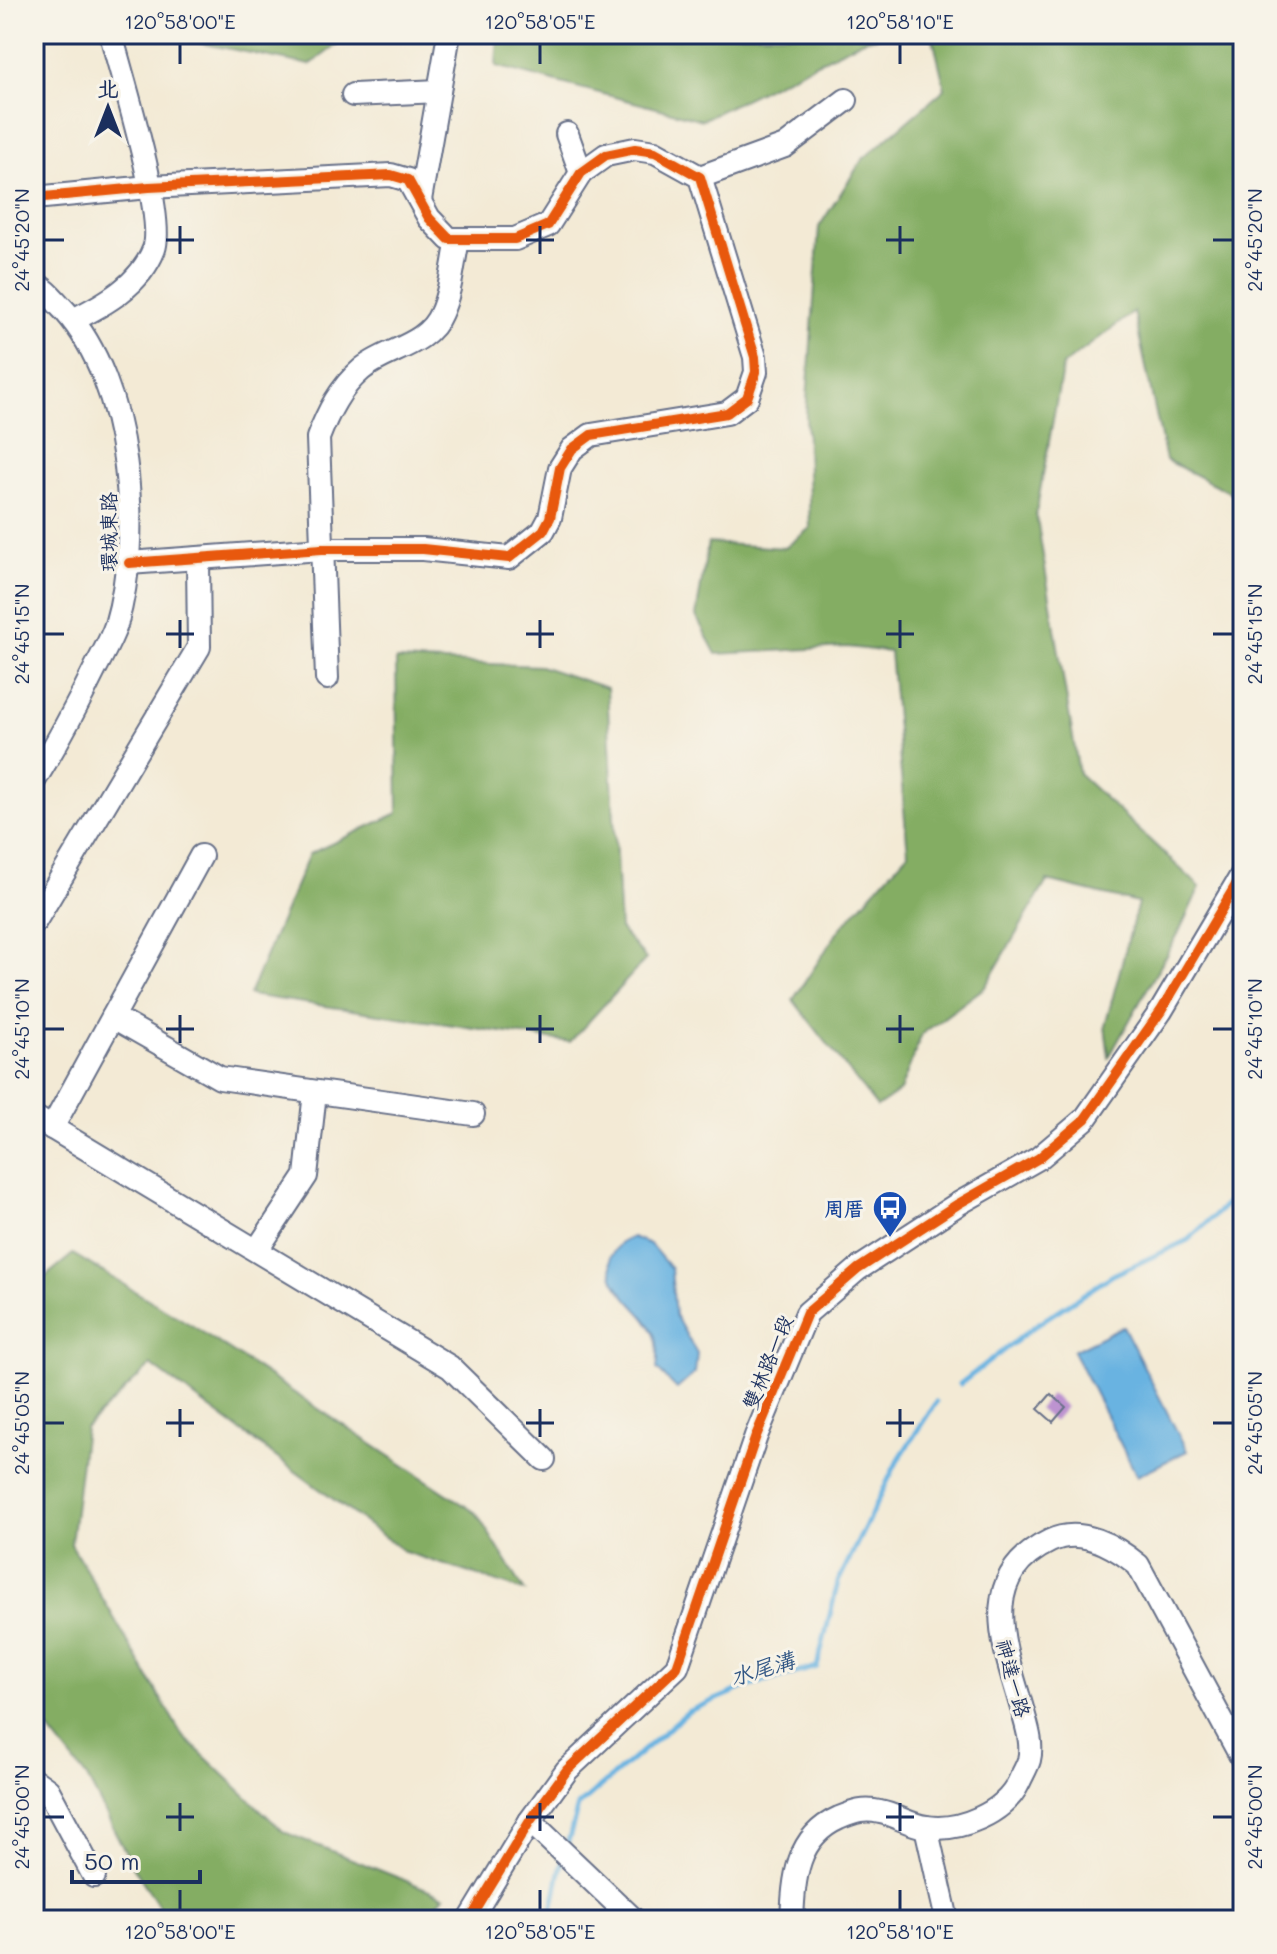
<svg xmlns="http://www.w3.org/2000/svg" width="1277" height="1954" font-family="Mali,'LXGW WenKai TC',sans-serif">
<style>
.forest{fill:#84ad64;stroke:#506e61;stroke-width:2}
.water{fill:#69b3e1;stroke:#4271a0;stroke-width:2}
.lines{fill:none;stroke-linecap:round;stroke-linejoin:round}
.stream{stroke:#69b3e1;stroke-width:5}
.building{fill:#bd93d0}
.minor-casing{stroke:#677088;stroke-width:26}
.minor{stroke:#fff;stroke-width:22}
.cycleway-casing{stroke:#f7f3e8;stroke-width:15}
.cycleway{stroke:#e8590c;stroke-width:10}
.ticks{fill:none;stroke:#1b2f5e;stroke-width:3}
.labels{text-anchor:middle;dominant-baseline:central;stroke-width:6;stroke-linejoin:round;paint-order:stroke}
.street-label{font-size:20px;fill:#1b2f5e;stroke:#f7f3e8}
.transit-label{font-size:20px;font-weight:bold;fill:#164399;stroke:#f7f3e8;text-anchor:end}
.water-label{font-size:22px;font-style:italic;fill:#325785;stroke:#f7f3e8}
.neatline{fill:none;stroke:#1b2f5e;stroke-width:3}
.ticks-label{font-size:20px;text-anchor:middle;fill:#1b2f5e}
</style>
<rect width="100%" height="100%" fill="#f7f3e8"/>
<filter id="ink" filterUnits="userSpaceOnUse"><feTurbulence type="fractalNoise" baseFrequency=".0125" numOctaves="2"/><feDisplacementMap in="SourceGraphic" scale="16" xChannelSelector="R" yChannelSelector="G"/><feConvolveMatrix kernelMatrix="1 2 1 2 8 2 1 2 1" color-interpolation-filters="sRGB"/></filter>
<filter id="wash" filterUnits="userSpaceOnUse"><feTurbulence type="fractalNoise" baseFrequency=".006" numOctaves="4" result="noise"/><feDisplacementMap in="SourceGraphic" scale="32" xChannelSelector="R" yChannelSelector="G"/><feGaussianBlur stdDeviation="1.8" result="paint"/><feColorMatrix in="noise" values="0 0 0 0 0 0 0 0 0 0 0 0 0 0 0 0 0 1.4 0 .05"/><feComposite in="paint" operator="in"/></filter>
<g filter="url(#wash)">
<rect width="100%" height="100%" fill="#f3ead5"/>
<g class="forest">
<path d="M197,34H351L310,65L200,43Z"/>
<path d="M498,34H891L863,40L702,120L496,66Z"/>
<path d="M932,34H1243V499L1166,460L1134,312L1063,365L1036,513L1079,774L1200,887L1178,934L1109,1057L1105,1026L1138,903L1047,881L985,987L922,1034L900,1091L877,1107L793,1000L839,930L908,853L890,652L847,647L716,654L696,616L708,543L785,548L810,528L806,415L819,227L862,160L945,89Z"/>
<path d="M396,660L540,666L607,688L620,929L646,959L570,1042L249,995L309,854L398,813Z"/>
<path d="M73,1254L196,1328L476,1513L525,1591L405,1552L151,1365L85,1428L71,1544L182,1735L284,1832L444,1896L424,1920H168L134,1868L87,1778L34,1711V1286Z"/>
</g>
<g class="water">
<path d="M632,1237L650,1244L671,1269L675,1315L697,1354L695,1373L677,1389L657,1369C664,1320 635,1316 615,1282C611,1275 611,1264 610,1257L620,1243Z"/>
<path d="M1123,1326L1187,1451L1137,1476L1073,1351Z"/>
</g>
<g class="lines">
<g class="stream">
<path d="M960,1384L1036,1325L1113,1275L1188,1240L1243,1189"/>
<path d="M567,1845L578,1806L689,1711L746,1687L817,1667L838,1582L897,1462L936,1402"/>
<path d="M550,1920L562,1862"/>
</g>
</g>
<g id="blocks">
<path class="building" d="M1051,1394L1066,1407L1053,1422L1038,1409Z"/>
</g>
</g>
<g filter="url(#ink)">
<use href="#blocks" fill-opacity="0" stroke="#677088" stroke-width="2"/>
<g class="lines">
<defs>
<g id="minor">
<path d="M353,95L439,91"/>
<path d="M567,134L581,173"/>
<path d="M700,177L785,146L846,100"/>
<path d="M34,198L149,187L391,175L408,180L429,218L449,239H515L548,225L581,173L606,155L635,149L655,152L700,177L755,357L756,372L747,398L727,413L591,435L572,449L560,468L550,518L543,531L509,558L423,549H322L129,563"/>
<path d="M420,200L449,34"/>
<path d="M34,283C47,289 55,301 65,311C131,385 143,533 116,625C111,640 102,655 95,669C76,708 56,745 34,781"/>
<path d="M73,320C105,304 140,285 154,249C166,217 121,74 111,34"/>
<path d="M327,678L318,438C328,412 340,388 361,370C385,349 427,347 441,313C451,292 453,263 458,240"/>
<path d="M34,923L199,647L198,559"/>
<path d="M113,1017L220,1078L473,1114"/>
<path d="M34,1117L450,1367L544,1459"/>
<path d="M52,1128L201,856"/>
<path d="M257,1250L306,1176L315,1092"/>
<path d="M34,1780L48,1790L94,1876"/>
<path d="M530,1821L634,1920"/>
<path d="M926,1827L947,1920"/>
<path d="M470,1920L530,1821L567,1770L677,1667L756,1436L807,1313L858,1269L958,1204L1039,1158L1085,1119L1161,1011L1243,873"/>
<path d="M792,1920C794,1878 796,1837 839,1818C854,1812 864,1808 880,1812C896,1815 910,1825 926,1827C959,1832 1005,1813 1019,1782C1022,1775 1027,1767 1029,1760C1033,1744 1027,1727 1023,1712C1006,1650 973,1578 1050,1541C1081,1526 1115,1546 1138,1565L1243,1760"/>
</g>
</defs>
<use href="#minor" class="minor-casing"/>
<use href="#minor" class="minor"/>
<defs>
<g id="cycleway">
<path d="M34,198L149,187L391,175L408,180L429,218L449,239H515L548,225L581,173L606,155L635,149L655,152L700,177L755,357L756,372L747,398L727,413L591,435L572,449L560,468L550,518L543,531L509,558L423,549H322L129,563"/>
<path d="M470,1920L530,1821L567,1770L677,1667L756,1436L807,1313L858,1269L958,1204L1039,1158L1085,1119L1161,1011L1243,873"/>
</g>
</defs>
<use href="#cycleway" class="cycleway-casing"/>
<use href="#cycleway" class="cycleway"/>
</g>
</g>
<path class="ticks" d="M180,44V64M540,44V64M900,44V64M180,226V254M540,226V254M900,226V254M44,240H64M166,240H194M526,240H554M886,240H914M1213,240H1233M180,620V648M540,620V648M900,620V648M44,634H64M166,634H194M526,634H554M886,634H914M1213,634H1233M180,1015V1043M540,1015V1043M900,1015V1043M44,1029H64M166,1029H194M526,1029H554M886,1029H914M1213,1029H1233M180,1409V1437M540,1409V1437M900,1409V1437M44,1423H64M166,1423H194M526,1423H554M886,1423H914M1213,1423H1233M180,1803V1831M540,1803V1831M900,1803V1831M44,1817H64M166,1817H194M526,1817H554M886,1817H914M1213,1817H1233M180,1890V1910M540,1890V1910M900,1890V1910"/>
<defs>
<symbol id="bus-pin" viewBox="-11 -11 22 30"><path d="M0 17L-7.5 6A9.5 9.5 0 1 1 7.5 6Z" fill="#1a4fb4" stroke="#f7f3e8"/><path d="M-5-6H5V4H4V6H2V4H-2V6H-4V4H-5ZM-3.5-4V0h7V-4ZM-3.5 1.2v1.5H-2V1.2ZM2 1.2v1.5H3.5V1.2Z" fill="#fff"/></symbol>
</defs>
<g fill-rule="evenodd">
<use href="#bus-pin" x="870" y="1188" width="40" height="54"/>
</g>
<g class="labels">
<g class="street-label">
<text transform="translate(108 532) rotate(-90)">環城東路</text>
<text transform="translate(767 1362) rotate(-68)">雙林路一段</text>
<text transform="translate(1014 1678) rotate(75)">神達一路</text>
</g>
<g class="transit-label">
<text x="864" y="1208">周厝</text>
</g>
<g class="water-label">
<text transform="translate(762 1668) rotate(-17)">水尾溝</text>
</g>
</g>
<rect width="1277" height="1954" fill="none" stroke="#f7f3e8" stroke-width="88"/>
<g transform="translate(108 108)" stroke="#f7f3e8" stroke-width="6" paint-order="stroke">
<path d="M0-6L14 30L0 20L-14 30Z" fill="#1b2f5e"/>
<text y="-12" font-size="22" font-weight="bold" text-anchor="middle" fill="#1b2f5e">北</text>
</g>
<path d="M72 1870v12h128v-12" fill="none" stroke="#1b2f5e" stroke-width="4"/>
<text x="84" y="1870" font-size="24" fill="#1b2f5e" stroke="#f7f3e8" stroke-width="6" paint-order="stroke">50 m</text>
<rect x="44" y="44" width="1189" height="1866" class="neatline"/>
<g class="ticks-label">
<text x="180" y="29">120°58'00"E</text>
<text x="540" y="29">120°58'05"E</text>
<text x="900" y="29">120°58'10"E</text>
<text transform="translate(22 240) rotate(-90)" y="7">24°45'20"N</text>
<text transform="translate(1255 240) rotate(-90)" y="7">24°45'20"N</text>
<text transform="translate(22 634) rotate(-90)" y="7">24°45'15"N</text>
<text transform="translate(1255 634) rotate(-90)" y="7">24°45'15"N</text>
<text transform="translate(22 1029) rotate(-90)" y="7">24°45'10"N</text>
<text transform="translate(1255 1029) rotate(-90)" y="7">24°45'10"N</text>
<text transform="translate(22 1423) rotate(-90)" y="7">24°45'05"N</text>
<text transform="translate(1255 1423) rotate(-90)" y="7">24°45'05"N</text>
<text transform="translate(22 1817) rotate(-90)" y="7">24°45'00"N</text>
<text transform="translate(1255 1817) rotate(-90)" y="7">24°45'00"N</text>
<text x="180" y="1939">120°58'00"E</text>
<text x="540" y="1939">120°58'05"E</text>
<text x="900" y="1939">120°58'10"E</text>
</g>
</svg>
